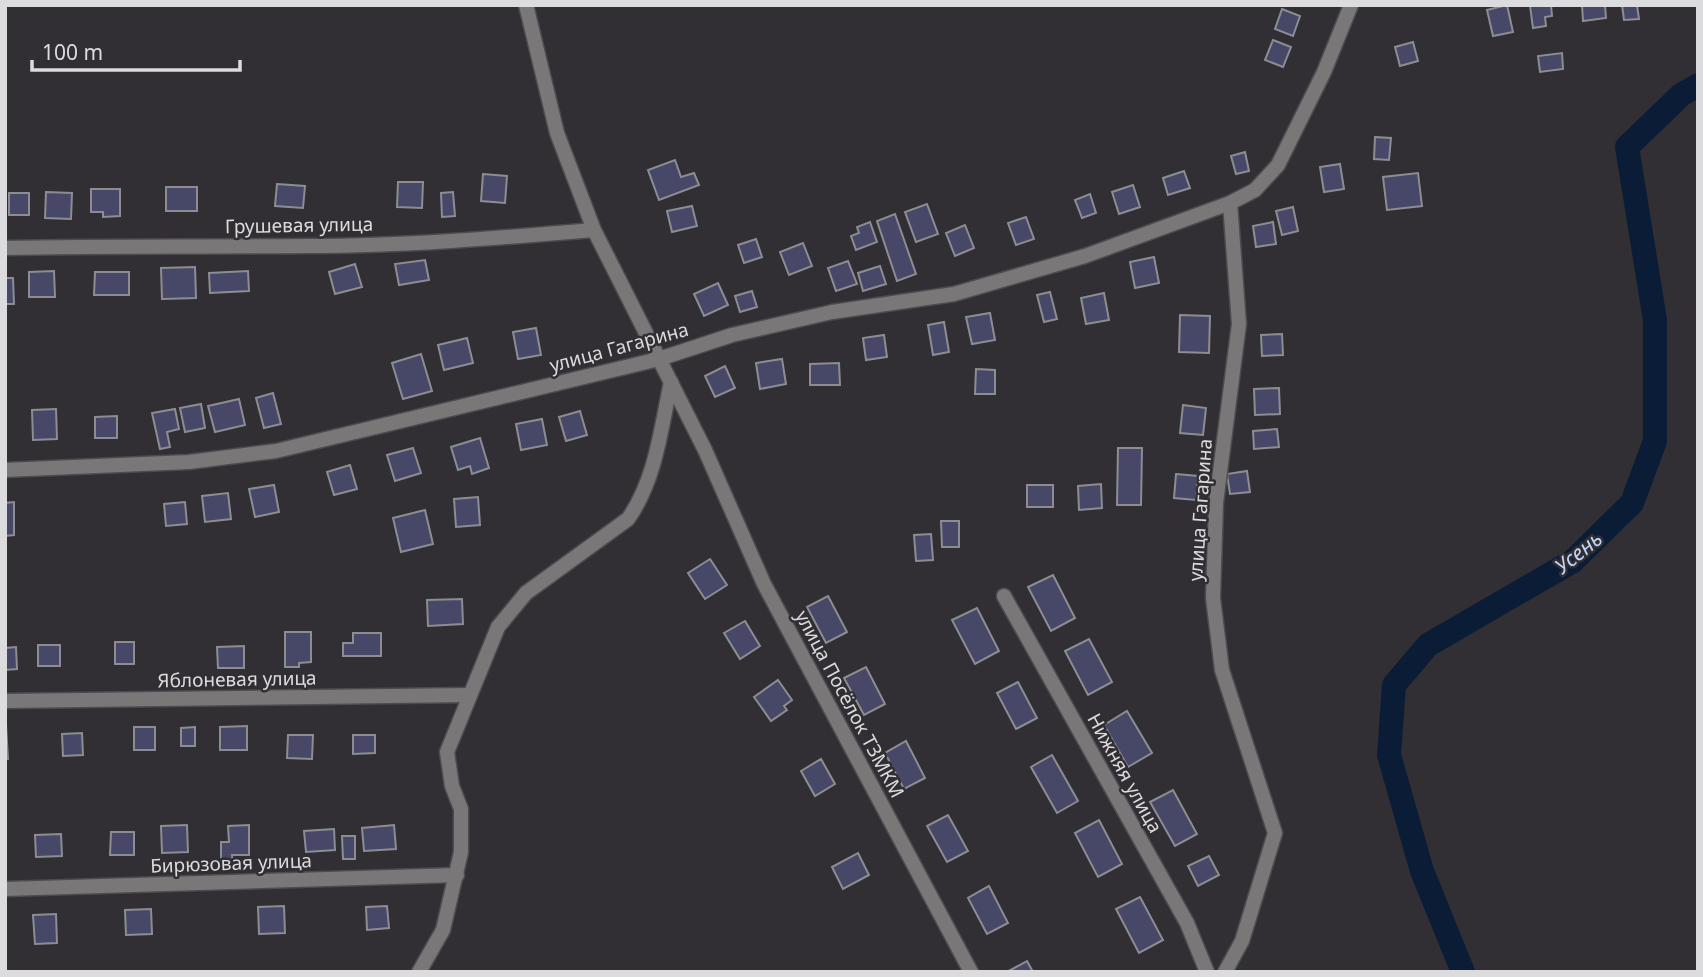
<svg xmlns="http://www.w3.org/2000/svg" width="1703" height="977" font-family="'Noto Sans',sans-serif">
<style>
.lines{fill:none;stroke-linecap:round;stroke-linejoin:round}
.river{stroke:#0b1d36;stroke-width:24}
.building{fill:#474768;stroke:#8c8d92;stroke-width:2}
.minor-casing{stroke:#4c4b4e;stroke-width:17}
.minor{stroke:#797778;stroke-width:14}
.labels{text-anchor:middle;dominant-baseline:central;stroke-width:5;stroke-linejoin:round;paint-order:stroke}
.street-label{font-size:19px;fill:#dcdbde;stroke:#312f33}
.water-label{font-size:21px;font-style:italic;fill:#c2d8f8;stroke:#312f33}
</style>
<rect width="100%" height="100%" fill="#312f33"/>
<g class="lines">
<path class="river" d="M1463,972L1422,871L1389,755L1394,685L1428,645L1573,561L1632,503L1655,441V320L1627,147L1681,95L1698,85"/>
</g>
<g class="building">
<path d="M1507,5L1513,32L1493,36L1487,10Z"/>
<path d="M1551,5L1552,16L1545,17L1546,26L1533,28L1530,6Z"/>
<path d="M1582,5H1605L1606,18L1583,21Z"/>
<path d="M1622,5H1637L1639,19L1624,20Z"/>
<path d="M1282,9L1300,16L1293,36L1275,29Z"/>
<path d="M1273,40L1291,47L1283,67L1265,60Z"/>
<path d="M1413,42L1418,61L1400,66L1395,47Z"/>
<path d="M1562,53L1563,69L1540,72L1538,56Z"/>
<path d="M1375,137L1391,138L1389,160L1374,159Z"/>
<path d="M1245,152L1249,171L1236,174L1231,156Z"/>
<path d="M675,160L681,177L694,173L699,185L659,200L648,170Z"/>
<path d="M1340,164L1344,189L1324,192L1320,167Z"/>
<path d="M1184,171L1190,188L1168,195L1163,178Z"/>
<path d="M1418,173L1422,206L1387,210L1383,177Z"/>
<path d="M483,174L507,176L505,203L481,201Z"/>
<path d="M398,182H423L422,208L397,207Z"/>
<path d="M277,184L305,186L303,208L275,206Z"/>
<path d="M1133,185L1140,207L1119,214L1112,192Z"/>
<rect x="166" y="187" width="31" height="24"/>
<path d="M91,189H120V216L103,217V212H91Z"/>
<path d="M46,192L72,193L71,219L45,218Z"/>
<path d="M453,192L455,216L442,217L441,193Z"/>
<rect x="9" y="193" width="20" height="22"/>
<path d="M1090,194L1096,213L1082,218L1075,200Z"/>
<path d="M927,204L938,234L916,242L905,212Z"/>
<path d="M692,206L697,226L672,232L667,211Z"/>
<path d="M1293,207L1298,231L1282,235L1276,211Z"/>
<path d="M895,214L916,274L897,281L877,221Z"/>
<path d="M1026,217L1034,239L1016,245L1008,223Z"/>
<path d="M870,222L877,242L856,250L851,236L859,233L857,227Z"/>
<path d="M1273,222L1276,244L1256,247L1253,226Z"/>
<path d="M965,225L974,248L955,256L946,233Z"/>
<path d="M756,239L762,257L744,263L738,245Z"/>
<path d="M803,243L812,266L789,275L780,252Z"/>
<path d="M1154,257L1159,283L1135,288L1130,262Z"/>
<path d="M425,260L429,280L399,285L395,264Z"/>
<path d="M848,261L857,284L836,291L828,268Z"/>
<path d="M355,264L362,287L335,294L329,272Z"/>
<path d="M880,266L886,284L863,291L858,273Z"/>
<path d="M195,267L196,298L162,299L161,268Z"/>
<path d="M54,271L55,297H29V272Z"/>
<path d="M248,271L249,291L210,293L209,273Z"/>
<path d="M95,272H129V295H94Z"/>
<path d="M5,278H13L14,304H5Z"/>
<path d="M718,283L728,305L704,316L694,294Z"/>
<path d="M752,291L757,307L740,312L735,296Z"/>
<path d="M1050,292L1057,319L1044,322L1037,295Z"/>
<path d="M1104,293L1109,320L1086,324L1081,298Z"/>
<path d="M990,313L995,340L972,344L966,317Z"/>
<path d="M1180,315L1210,316L1209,353L1179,352Z"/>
<path d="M944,322L949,352L933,355L928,325Z"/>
<path d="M536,328L541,355L518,359L513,332Z"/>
<path d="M1282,334L1283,355L1262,356L1261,335Z"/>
<path d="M884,335L887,357L866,360L863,338Z"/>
<path d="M467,338L473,363L444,370L438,345Z"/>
<path d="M421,354L432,391L403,399L392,363Z"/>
<path d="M782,359L786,384L760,389L756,363Z"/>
<path d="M839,363L840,385H810V364Z"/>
<path d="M725,366L735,388L715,397L705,376Z"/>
<path d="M976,369L995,370V394H975Z"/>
<path d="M1279,388L1280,414L1255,415L1254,389Z"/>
<path d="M273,393L281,424L264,428L256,398Z"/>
<path d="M239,399L245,425L215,432L208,406Z"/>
<path d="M201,404L205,428L185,432L180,408Z"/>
<path d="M1183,405L1206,408L1203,435L1180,433Z"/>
<path d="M56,409L57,439L33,440L32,410Z"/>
<path d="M175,409L179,429L167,432L170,447L160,449L152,413Z"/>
<path d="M580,411L587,435L566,441L559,417Z"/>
<path d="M117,416V438H95V417Z"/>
<path d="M542,419L547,445L521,450L516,424Z"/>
<path d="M1277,429L1279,447L1254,449L1253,431Z"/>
<path d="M480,438L489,468L472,474L470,466L458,470L451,447Z"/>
<path d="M413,448L421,473L395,481L387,455Z"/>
<path d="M1118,448H1142L1141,505H1117Z"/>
<path d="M350,465L357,489L334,495L327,472Z"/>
<path d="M1247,471L1250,492L1230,494L1227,474Z"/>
<path d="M1176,474L1198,476L1196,500L1174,498Z"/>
<path d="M1101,484L1102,508L1079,510L1078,486Z"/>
<path d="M274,485L279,512L255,517L249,489Z"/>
<rect x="1027" y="485" width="26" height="22"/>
<path d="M228,493L231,519L205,522L202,496Z"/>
<path d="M478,497L480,525L456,527L454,499Z"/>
<path d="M14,502V535L5,536V503Z"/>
<path d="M185,502L187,524L166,526L164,504Z"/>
<path d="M425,510L433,544L401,552L393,518Z"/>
<path d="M941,521H959V547H942Z"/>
<path d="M931,534L933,560L916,561L914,535Z"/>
<path d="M710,559L727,585L705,599L688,573Z"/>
<path d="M1053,575L1075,618L1051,631L1028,587Z"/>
<path d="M828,596L847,632L826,643L807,607Z"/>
<path d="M462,599L463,624L428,626L427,600Z"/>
<path d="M977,608L999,651L975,664L952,620Z"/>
<path d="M745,621L760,646L740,659L724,633Z"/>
<path d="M285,632H311V662L299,663V667H285Z"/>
<path d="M353,633H381V656H343V643H353Z"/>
<path d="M1089,639L1112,682L1088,695L1065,651Z"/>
<rect x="115" y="642" width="19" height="22"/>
<rect x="38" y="645" width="22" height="21"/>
<path d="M244,646V668H218L217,647Z"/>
<path d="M16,647L17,669L5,670V648Z"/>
<path d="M866,667L885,704L864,715L844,678Z"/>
<path d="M778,680L792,700L784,706L787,710L771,721L754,697Z"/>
<path d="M1018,682L1037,718L1016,729L997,693Z"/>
<path d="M1127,711L1152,753L1128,767L1104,725Z"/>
<path d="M5,725H6L8,759H5Z"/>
<path d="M247,726V750H220V727Z"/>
<rect x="134" y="727" width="21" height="23"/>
<path d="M195,727V746H181V728Z"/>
<path d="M82,733L83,755L63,756L62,734Z"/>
<path d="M288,735H313L312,759L287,758Z"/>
<path d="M353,735H375V753L353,754Z"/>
<path d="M906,741L925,778L904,789L885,753Z"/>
<path d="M1052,755L1078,801L1057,813L1031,767Z"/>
<path d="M821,759L835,784L815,796L801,771Z"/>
<path d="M1173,790L1197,834L1175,846L1150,802Z"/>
<path d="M948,815L968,851L947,862L927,826Z"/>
<path d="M1099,820L1122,864L1098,877L1075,833Z"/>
<path d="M187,825L188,852L162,853L161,826Z"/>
<path d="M249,825V855H232L233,863H221V842H229L228,826Z"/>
<path d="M394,825L396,849L364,851L362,828Z"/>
<path d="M334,829L335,850L306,852L304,831Z"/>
<path d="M111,832H134V855H110Z"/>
<path d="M61,834L62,856L36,857L35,835Z"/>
<path d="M342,836H355V859H343Z"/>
<path d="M858,853L869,875L843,889L832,867Z"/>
<path d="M1209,856L1219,875L1198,886L1188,866Z"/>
<path d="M989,886L1008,923L987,934L968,898Z"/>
<path d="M1140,897L1163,940L1139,953L1116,909Z"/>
<path d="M284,906L285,933L259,934L258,907Z"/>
<path d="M387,906L389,928L367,930L366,907Z"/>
<path d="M151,909L152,934L126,935L125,910Z"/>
<path d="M56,914L57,943L35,944L33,915Z"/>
<path d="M1027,961L1033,972H1007Z"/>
</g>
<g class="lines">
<defs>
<g id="minor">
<path d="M526,5L557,133L594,230L705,450L764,584L971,972"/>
<path d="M5,248C106,246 207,247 308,246C403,246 499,238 594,230"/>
<path d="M5,470L189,462L276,451L659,359L732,335L832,312L954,294L1085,256L1230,203L1255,190L1278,165L1324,72L1351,5"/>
<path d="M1004,596L1187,923L1207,972"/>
<path d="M5,701L469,695"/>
<path d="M5,889L457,875"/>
<path d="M419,972L443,930L461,852V809L452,786L447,752L498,627L526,593L628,519C656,479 661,428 671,382"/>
<path d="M1225,972L1242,941L1275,833L1222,670L1213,598L1216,503L1239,324L1230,203"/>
</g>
</defs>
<use href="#minor" class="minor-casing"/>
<use href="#minor" class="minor"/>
</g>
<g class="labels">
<g class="street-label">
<text transform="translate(299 225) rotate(-1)">Грушевая улица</text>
<text transform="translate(619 347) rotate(-15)">улица Гагарина</text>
<text transform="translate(1200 510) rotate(-86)">улица Гагарина</text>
<text transform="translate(237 679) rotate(-1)">Яблоневая улица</text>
<text transform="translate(850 704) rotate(62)">улица Посёлок ТЗМКМ</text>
<text transform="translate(1125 773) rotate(61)">Нижняя улица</text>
<text transform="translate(231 863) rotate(-2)">Бирюзовая улица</text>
</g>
<g class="water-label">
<text transform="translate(1578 552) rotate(-39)">Усень</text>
</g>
</g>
<rect width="1703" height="977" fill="none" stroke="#dcdbde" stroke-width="14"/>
<path d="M32 60v10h208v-10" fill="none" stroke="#dcdbde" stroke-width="3.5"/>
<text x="42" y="60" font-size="21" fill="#dcdbde" stroke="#312f33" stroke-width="5" paint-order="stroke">100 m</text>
</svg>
